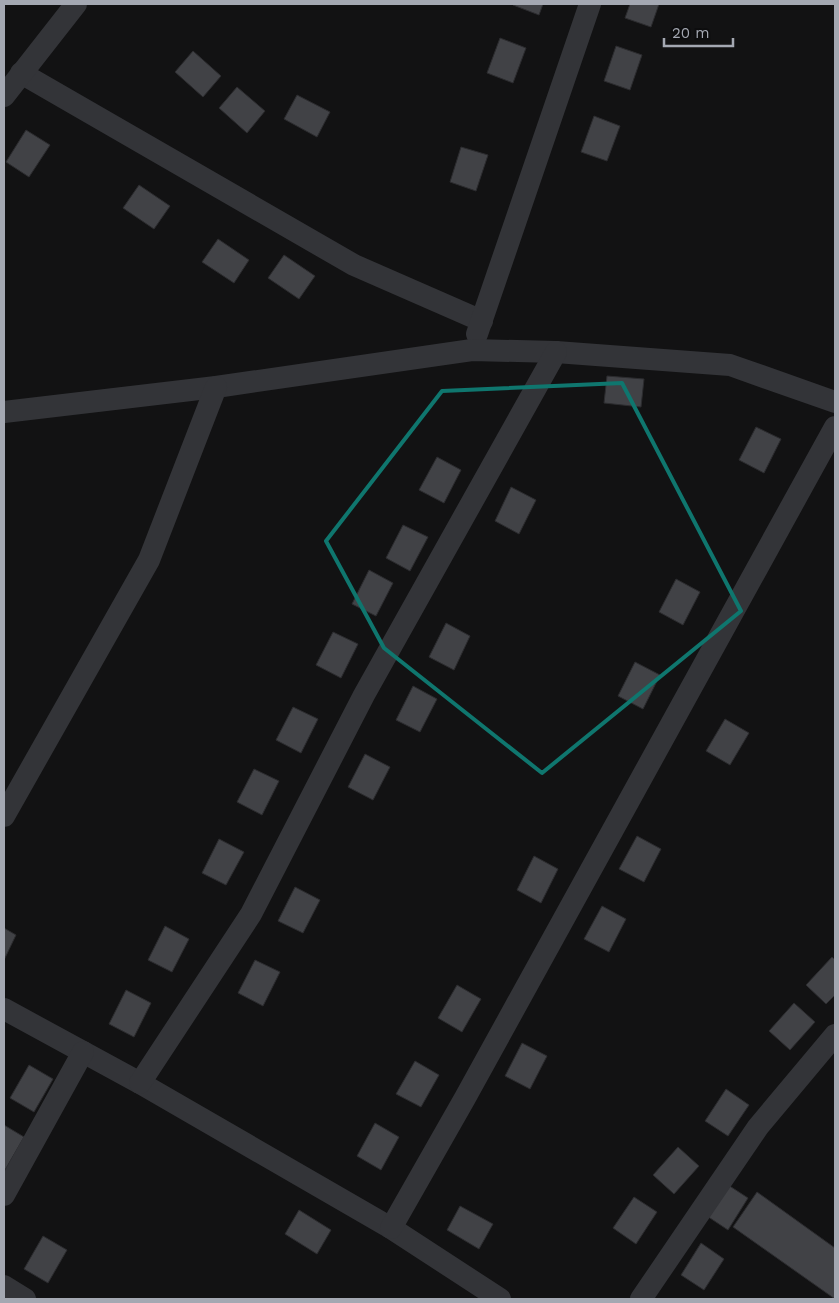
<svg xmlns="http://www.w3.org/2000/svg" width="839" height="1303" font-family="'Work Sans',sans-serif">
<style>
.building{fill:#414246;stroke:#2c2c2f}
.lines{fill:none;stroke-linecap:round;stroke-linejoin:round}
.street{stroke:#333438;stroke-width:22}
.marked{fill:none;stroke:#0f766e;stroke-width:4;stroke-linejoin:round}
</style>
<rect width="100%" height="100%" fill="#121213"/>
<g class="building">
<path d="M513,4H543L539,15L513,5Z"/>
<path d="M630,4H659L651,27L625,18Z"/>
<path d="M500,38L526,48L513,83L487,73Z"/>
<path d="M616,46L642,55L630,90L604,81Z"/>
<path d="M193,51L221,76L203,97L175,72Z"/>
<path d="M237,87L265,111L247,133L219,108Z"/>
<path d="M297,95L330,112L317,137L284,119Z"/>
<path d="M594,116L620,126L607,161L581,152Z"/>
<path d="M26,130L50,145L29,177L6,162Z"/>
<path d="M461,147L488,155L476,191L450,182Z"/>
<path d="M139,185L170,206L154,229L123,208Z"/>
<path d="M218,239L249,260L234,283L202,262Z"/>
<path d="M284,255L315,276L299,299L268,278Z"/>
<path d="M607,376L644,379L641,407L604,403Z"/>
<path d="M756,427L781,439L764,473L739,460Z"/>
<path d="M437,457L461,470L444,503L419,490Z"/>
<path d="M511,487L536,500L519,534L495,521Z"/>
<path d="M403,525L428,537L410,571L386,558Z"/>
<path d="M369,570L393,583L376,616L352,604Z"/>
<path d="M676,579L700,592L683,625L659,612Z"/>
<path d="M446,623L470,636L454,670L429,657Z"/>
<path d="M333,632L358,644L341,678L316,665Z"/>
<path d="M635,662L660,675L643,709L618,696Z"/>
<path d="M413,686L437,699L420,732L396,720Z"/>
<path d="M293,707L318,719L301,753L276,740Z"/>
<path d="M725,719L749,733L730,765L706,751Z"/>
<path d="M365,754L390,767L373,800L348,787Z"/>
<path d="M254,769L279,781L262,815L237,802Z"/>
<path d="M637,836L661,849L644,882L619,869Z"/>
<path d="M219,839L244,852L226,885L202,873Z"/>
<path d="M534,856L558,869L541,903L517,890Z"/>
<path d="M295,887L320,900L303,933L278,921Z"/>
<path d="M602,906L626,919L609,952L584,939Z"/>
<path d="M165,926L189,939L172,972L148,960Z"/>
<path d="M4,928L16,935L4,960Z"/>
<path d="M832,957L835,960V995L826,1004L806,985Z"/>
<path d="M255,960L280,972L263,1006L238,993Z"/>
<path d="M457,985L481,999L462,1032L438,1018Z"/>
<path d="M126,990L151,1003L134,1037L109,1024Z"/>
<path d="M794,1003L815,1022L790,1050L769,1031Z"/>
<path d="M522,1043L547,1056L530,1089L505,1076Z"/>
<path d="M415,1061L439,1075L421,1107L396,1094Z"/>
<path d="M29,1065L53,1079L34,1112L10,1098Z"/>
<path d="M726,1089L749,1105L728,1136L705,1121Z"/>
<path d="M375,1123L399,1137L381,1170L357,1156Z"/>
<path d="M4,1125L24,1137L5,1170L4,1169Z"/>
<path d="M678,1147L699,1166L674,1194L653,1175Z"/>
<path d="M725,1183L748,1198L728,1230L704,1214Z"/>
<path d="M757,1192L835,1248V1299L733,1227Z"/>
<path d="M634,1197L657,1212L636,1244L613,1228Z"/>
<path d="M460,1206L493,1224L479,1249L447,1230Z"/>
<path d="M299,1210L331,1230L317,1254L285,1234Z"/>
<path d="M43,1236L67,1250L48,1283L24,1269Z"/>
<path d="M701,1243L724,1259L704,1290L681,1275Z"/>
</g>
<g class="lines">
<g class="street">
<path d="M21,73L354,265L482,321"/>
<path d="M4,96L76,4"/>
<path d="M477,334L590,4"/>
<path d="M4,412L216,387L472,350L556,352L730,365L835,402"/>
<path d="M4,816L149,560L216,387"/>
<path d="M4,1009L140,1083L391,1228L500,1299"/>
<path d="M140,1083L251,914L364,695L556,352"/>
<path d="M4,1195L83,1052"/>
<path d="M391,1228L465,1098L835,427"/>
<path d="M4,1286L25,1299"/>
<path d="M641,1299L758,1127L835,1035"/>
</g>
</g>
<path class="marked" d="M622,383L741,611L542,773L384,648L326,541L442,391Z"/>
<rect width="839" height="1303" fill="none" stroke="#a4a8b2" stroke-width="10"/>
<path d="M664 38v8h69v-8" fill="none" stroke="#a4a8b2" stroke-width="2.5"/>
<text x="672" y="38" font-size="15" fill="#a4a8b2" stroke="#0d0d0e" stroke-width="4" paint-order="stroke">20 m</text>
</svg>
